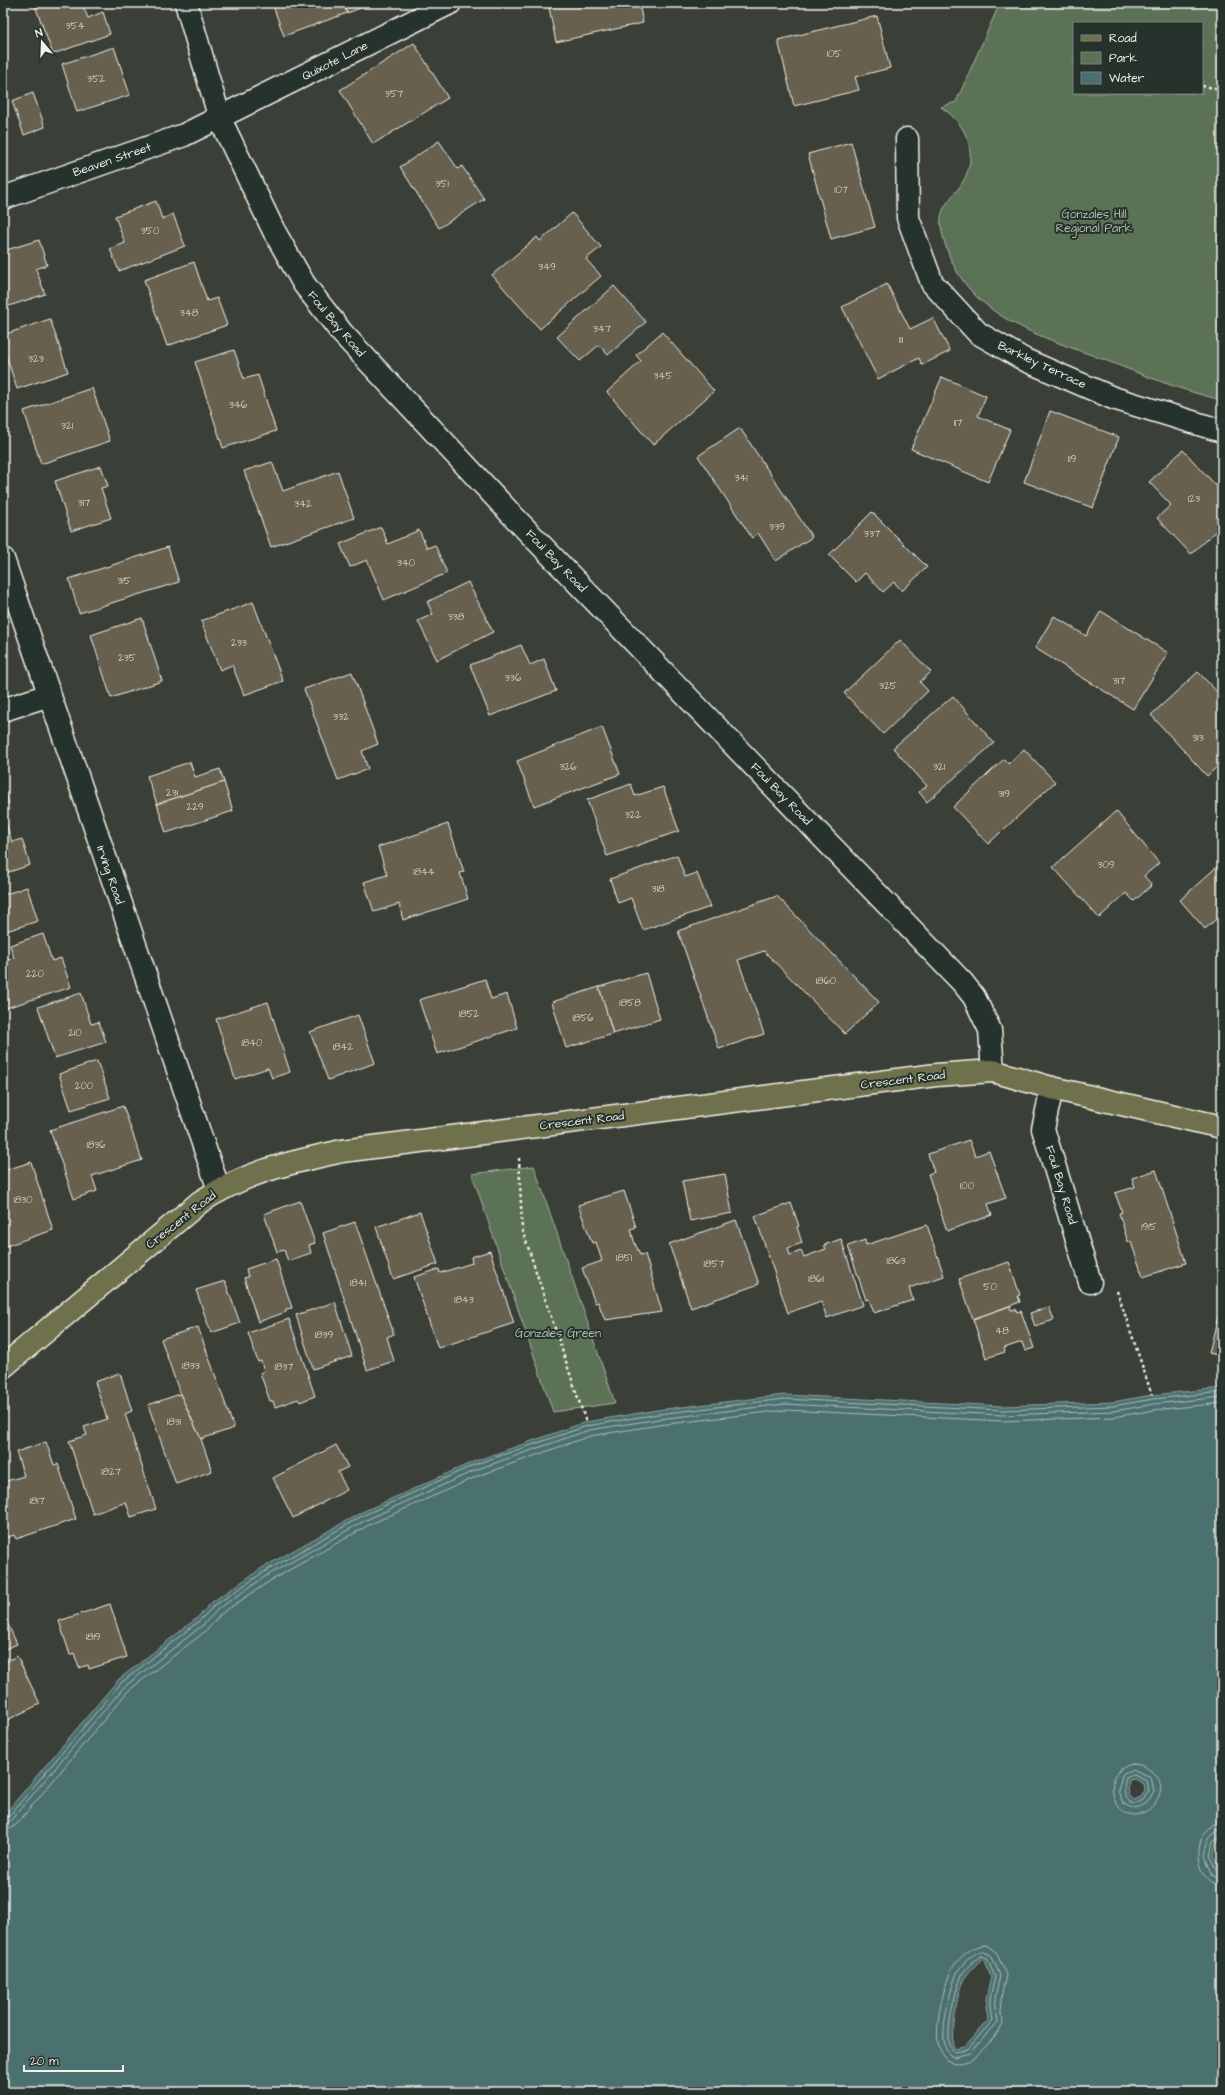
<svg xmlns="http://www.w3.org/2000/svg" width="1225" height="2095" font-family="'Architects Daughter',sans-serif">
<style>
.green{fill:#5c7256;stroke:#a8b29f;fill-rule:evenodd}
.water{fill:#4b6f70;stroke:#8fa3a0;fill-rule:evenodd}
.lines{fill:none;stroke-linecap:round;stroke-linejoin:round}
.shore{stroke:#b0bdb8;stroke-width:1}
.building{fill:#676050;stroke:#f4f1e8}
.minor-casing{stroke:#f4f1e8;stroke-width:25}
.major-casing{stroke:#f4f1e8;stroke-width:25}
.path{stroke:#f4f1e8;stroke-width:2.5;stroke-dasharray:3 3;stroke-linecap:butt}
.minor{stroke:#26332d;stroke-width:22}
.major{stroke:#6e714b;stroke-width:22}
.labels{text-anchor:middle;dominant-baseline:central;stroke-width:4;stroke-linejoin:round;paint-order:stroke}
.number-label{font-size:10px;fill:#d1cdc2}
.street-label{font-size:12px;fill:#f4f1e8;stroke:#26332d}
.park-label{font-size:12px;fill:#b7beae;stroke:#26332d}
</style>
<rect width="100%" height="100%" fill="#3a4038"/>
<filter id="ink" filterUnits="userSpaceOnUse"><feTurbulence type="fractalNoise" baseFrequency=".025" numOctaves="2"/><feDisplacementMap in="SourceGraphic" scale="8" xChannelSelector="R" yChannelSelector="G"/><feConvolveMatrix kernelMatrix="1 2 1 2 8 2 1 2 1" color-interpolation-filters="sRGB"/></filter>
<g filter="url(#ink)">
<g class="green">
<path d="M1000,3H1222V400C1182,391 1143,375 1105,360C1033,333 957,315 941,227C938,208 952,198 961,185C980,156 968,125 941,107L956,102ZM1074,23H1202V93H1074Z"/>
<path d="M534,1166L615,1403L553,1412L472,1174Z"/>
</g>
<path class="water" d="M1222,1388V1838L1216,1843L1213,1856L1222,1873V2092H3V1816L118,1680L197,1618L212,1602L262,1568L362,1512L475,1461L586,1422L657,1410L784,1395L1002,1406L1113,1402L1152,1395ZM1135,1779L1144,1784L1145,1791L1141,1797L1134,1800C1127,1795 1128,1789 1129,1780ZM983,1959L991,1977L986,1999L989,2019L964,2047L954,2049C952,2032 956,1988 967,1975C971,1969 978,1964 983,1959Z"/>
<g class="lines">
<g class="shore">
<path d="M1133,1764C1139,1764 1143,1766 1148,1769C1183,1787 1136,1837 1117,1804C1107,1787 1114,1767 1133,1764Z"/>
<path d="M1134,1770L1151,1777L1154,1791L1147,1803L1135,1809L1123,1803L1118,1791L1122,1775Z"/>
<path d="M1134,1775L1147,1781L1149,1791L1143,1800L1135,1804C1122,1800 1123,1788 1126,1778Z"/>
<path d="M3,1819L8,1817L121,1683L199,1621L215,1605L264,1572L364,1515L476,1464L587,1426L658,1414L784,1399L1002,1410L1113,1406L1153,1399L1222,1392"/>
<path d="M3,1824L11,1820L124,1687L203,1625L218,1609L266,1576L366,1520L478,1469L589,1430L659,1419L785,1404L1002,1415L1114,1411L1154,1404L1222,1397"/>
<path d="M1222,1824C1189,1825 1193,1884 1222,1885"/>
<path d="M3,1830L9,1829L16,1825L128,1691L207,1630L222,1613L270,1581L369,1525L480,1475L590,1436L659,1425L785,1410L1003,1421L1114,1417L1154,1410L1222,1403"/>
<path d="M1222,1830C1208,1831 1206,1845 1204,1856L1213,1876L1222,1879"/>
<path d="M1222,1835L1213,1841L1209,1856L1217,1872L1222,1874"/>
<path d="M986,1945L996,1952L1006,1974L1001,1999L1003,2024C1000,2032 977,2058 968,2061C919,2077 941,1991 952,1969C957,1959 974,1944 986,1945Z"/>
<path d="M982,1951L991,1955L1000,1975L995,1999L998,2022L970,2053L953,2057C933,2049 951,1988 957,1973C960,1965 974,1952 982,1951Z"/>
<path d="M982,1956L987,1958L995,1977L990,1999L993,2020L967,2050L954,2052C941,2043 956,1988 962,1975C965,1968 976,1959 982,1956Z"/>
</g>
</g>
<g class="building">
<path d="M34,3H82L88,18L103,12L110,34L53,54Z"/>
<path d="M272,3H343L347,13L284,36Z"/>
<path d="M343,3H374L347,13Z"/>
<path d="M548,3H639L643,23L556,42Z"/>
<path d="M877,16L890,68L855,77L859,90L794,106L778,40Z"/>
<path d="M414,43L448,98L373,144L340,90Z"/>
<path d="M114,47L130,95L77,112L62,64Z"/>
<path d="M33,93L45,127L24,135L12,101Z"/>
<path d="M439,141L458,169L462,166L484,199L439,228L400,167Z"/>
<path d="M851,142L875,227L831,239L808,154Z"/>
<path d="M156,201L162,219L173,214L185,246L119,271L110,249L125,243L115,216Z"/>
<path d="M572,213L601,247L586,259L601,276L540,329L492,275L537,237L540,241Z"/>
<path d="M39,240L47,265L36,269L45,294L3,308V251Z"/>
<path d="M194,262L207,301L217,298L227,325L167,346L144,280Z"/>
<path d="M887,284L910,329L933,318L950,351L922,365L919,358L878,379L842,307Z"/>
<path d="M614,286L646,322L608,355L599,345L580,361L557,337Z"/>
<path d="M50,319L68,372L17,389L3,346V335Z"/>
<path d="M662,332L714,391L653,445L607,392L641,361L636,355Z"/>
<path d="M234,350L244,379L258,375L276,431L223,448L195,362Z"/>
<path d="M942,377L986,396L978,416L1010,430L988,482L911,449Z"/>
<path d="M92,388L110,441L41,464L24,411Z"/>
<path d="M1050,411L1119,437L1093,508L1024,482Z"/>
<path d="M740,428L812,537L776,561L758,533L752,538L698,456Z"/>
<path d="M1183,450L1222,492V525L1191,554L1157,518L1171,505L1149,482Z"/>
<path d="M272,462L283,491L338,471L354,518L271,547L244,471Z"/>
<path d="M101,466L108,486L101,488L111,518L71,531L55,481Z"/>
<path d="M872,512L927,567L902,591L894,582L883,592L865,573L856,582L829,555Z"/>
<path d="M381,527L388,544L419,530L427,548L435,545L447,573L384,600L367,560L350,567L340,544Z"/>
<path d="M168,547L179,582L79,613L69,579Z"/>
<path d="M468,582L493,632L437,660L418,621L433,614L427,602Z"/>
<path d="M253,602L283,681L244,695L232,665L220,670L201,621Z"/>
<path d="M1101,611L1168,653L1133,709L1035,648L1054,616L1086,636Z"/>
<path d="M142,618L162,681L111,698L91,635Z"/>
<path d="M900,640L931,672L920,682L928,691L883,734L844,693Z"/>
<path d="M521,645L530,665L544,659L556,691L490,716L470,665Z"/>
<path d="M352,672L378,744L362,751L368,769L338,780L304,689Z"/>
<path d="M1198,672L1222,697V762L1207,776L1151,715Z"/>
<path d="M953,696L994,743L927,802L919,792L927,786L893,748Z"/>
<path d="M602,727L620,774L534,806L517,761Z"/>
<path d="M1024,749L1055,782L988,844L953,807L1004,759L1008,764Z"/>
<path d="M190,762L195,777L220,769L224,782L157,804L147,776Z"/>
<path d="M224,782L233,811L166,833L157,804Z"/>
<path d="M3,784L9,803L3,805Z"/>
<path d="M631,784L635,796L663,787L679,831L607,856L587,800Z"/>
<path d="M1116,811L1159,863L1144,876L1152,885L1134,901L1126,893L1099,918L1053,867Z"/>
<path d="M6,823L12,842L22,839L30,865L3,874V825Z"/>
<path d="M448,824L464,872L460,873L468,899L403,920L399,904L374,912L364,882L387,875L378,847Z"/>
<path d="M677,855L685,877L697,873L710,907L643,930L631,898L618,903L610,879Z"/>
<path d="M1221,863L1222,914L1205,929L1180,900Z"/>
<path d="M27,887L38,921L3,932V895Z"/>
<path d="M777,896L879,1002L845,1034L764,951L738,960L764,1034L719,1049L678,931Z"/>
<path d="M43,934L52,961L61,958L71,987L3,1009V961L14,958L10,945Z"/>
<path d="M646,973L660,1019L613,1034L599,987Z"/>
<path d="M485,979L491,999L507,994L517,1028L437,1054L419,1000Z"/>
<path d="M599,987L613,1034L566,1048L552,1002Z"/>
<path d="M81,993L91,1024L99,1022L106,1042L55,1058L38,1007Z"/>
<path d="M268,1002L290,1072L272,1078L268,1068L235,1079L216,1019Z"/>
<path d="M358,1015L375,1063L328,1080L310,1032Z"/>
<path d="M97,1061L110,1098L71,1110L59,1074Z"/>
<path d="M123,1106L142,1160L92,1176L97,1191L74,1199L50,1130Z"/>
<path d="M969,1140L975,1156L989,1151L1006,1198L988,1204L992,1215L947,1231L928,1174L934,1172L928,1154Z"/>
<path d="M31,1162L53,1230L3,1247V1171Z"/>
<path d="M1156,1170L1186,1263L1143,1277L1131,1242H1128L1119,1213L1122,1212L1115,1193L1135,1187L1132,1178Z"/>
<path d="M725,1174L732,1213L690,1221L682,1181Z"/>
<path d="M624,1191L636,1227L631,1229L634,1241L640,1255L645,1254L662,1312L605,1320L598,1302L595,1303L582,1268L602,1261L596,1242L592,1243L578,1205Z"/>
<path d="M300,1201L315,1243L309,1245L311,1253L288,1261L284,1250L277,1252L264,1214Z"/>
<path d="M791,1203L799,1226L797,1227L802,1243L788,1248L790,1255L801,1251L804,1257L826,1249L824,1245L841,1239L863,1305L827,1318L821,1301L788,1313L755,1216Z"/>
<path d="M420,1212L438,1264L393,1279L376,1227Z"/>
<path d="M736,1220L759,1284L691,1308L669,1244Z"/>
<path d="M355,1222L394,1334L387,1337L394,1361L367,1370L323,1233Z"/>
<path d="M927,1225L944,1276L909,1288L913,1300L874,1313L869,1299L866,1300L848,1246L865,1240L866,1245Z"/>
<path d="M490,1251L514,1323L438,1348L414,1277L439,1269L440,1273L472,1263L471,1257Z"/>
<path d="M276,1259L292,1308L286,1309V1312L258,1322L244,1278L248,1277L246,1269Z"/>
<path d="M1009,1262L1020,1295L1018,1296L1020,1302L973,1319L959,1279Z"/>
<path d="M225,1281L240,1323L211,1333L196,1290Z"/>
<path d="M335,1302L352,1356L313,1369L296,1315Z"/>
<path d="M1010,1306L1011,1310L1016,1309L1017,1312L1021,1311L1034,1348L1025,1351L1022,1342L1004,1348L1005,1352L986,1358L973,1319Z"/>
<path d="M1049,1307L1054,1320L1035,1326L1030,1313Z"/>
<path d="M1220,1308L1222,1309V1356L1209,1353Z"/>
<path d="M289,1319L315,1396L300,1402L298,1399L275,1407L273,1401H270L260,1373L264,1371L261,1361L258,1362L248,1333Z"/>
<path d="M198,1327L234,1428L201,1439L180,1394L161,1339Z"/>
<path d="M120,1373L132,1411L125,1414L156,1509L131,1517L126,1502L93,1514L69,1441L87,1435L84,1427L107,1419L95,1382Z"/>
<path d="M180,1394L201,1439L212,1471L176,1484L148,1405Z"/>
<path d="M46,1442L54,1465L58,1464L76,1519L16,1539L14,1535L3,1539V1482L24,1476L16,1452Z"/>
<path d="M336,1445L348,1467L338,1472L347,1490L293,1518L273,1478Z"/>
<path d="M110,1604L127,1657L89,1669L88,1665L79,1668L74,1653L70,1655L59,1621Z"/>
<path d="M4,1616L17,1644L3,1650V1617Z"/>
<path d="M17,1656L40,1704L3,1722V1663Z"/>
</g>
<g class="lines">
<defs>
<g id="minor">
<path d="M186,3L220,119L274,231L304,284L342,333L513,516L963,983L974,997L990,1030L993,1071"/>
<path d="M907,139L908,218L932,283L978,333L1025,360L1113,398L1222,431"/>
<path d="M3,198L184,135L450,3"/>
<path d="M3,559L219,1190"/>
<path d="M3,710L49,695"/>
<path d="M1052,1088L1043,1129L1090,1282"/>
</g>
<path id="major" d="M3,1367L200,1202C248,1171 288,1163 342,1151L936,1075L993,1071L1052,1088L1222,1127"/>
</defs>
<use href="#minor" class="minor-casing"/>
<use href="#major" class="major-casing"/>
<g class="path">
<path d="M1202,86L1222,89"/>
<path d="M519,1158L522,1229L586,1422"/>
<path d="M1117,1291L1152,1395"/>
</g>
<use href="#minor" class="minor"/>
<use href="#major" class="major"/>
</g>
</g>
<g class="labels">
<g class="number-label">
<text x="75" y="26">354</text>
<text x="834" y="54">105</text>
<text x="96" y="79">352</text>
<text x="394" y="94">357</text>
<text x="442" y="184">351</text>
<text x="841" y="190">107</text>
<text x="150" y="231">350</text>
<text x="547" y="267">349</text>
<text x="189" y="313">348</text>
<text x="602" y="329">347</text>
<text x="901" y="340">111</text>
<text x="36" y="359">323</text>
<text x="663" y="376">345</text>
<text x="238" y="405">346</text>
<text x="958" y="423">117</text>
<text x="67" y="426">321</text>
<text x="1072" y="459">119</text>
<text x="741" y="478">341</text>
<text x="1194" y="499">123</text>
<text x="84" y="503">317</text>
<text x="303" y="504">342</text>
<text x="777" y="527">339</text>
<text x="872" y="534">337</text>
<text x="406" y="563">340</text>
<text x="124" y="581">315</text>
<text x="456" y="617">338</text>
<text x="239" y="643">233</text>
<text x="127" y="658">235</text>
<text x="513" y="678">336</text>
<text x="1119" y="681">317</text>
<text x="888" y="686">325</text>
<text x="341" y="717">332</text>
<text x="1198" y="738">313</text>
<text x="568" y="767">326</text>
<text x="939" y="767">321</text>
<text x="172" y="793">231</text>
<text x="1004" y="794">319</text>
<text x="195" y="807">229</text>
<text x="633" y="815">322</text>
<text x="1106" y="865">309</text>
<text x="424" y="872">1844</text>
<text x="658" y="889">318</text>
<text x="35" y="974">220</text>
<text x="826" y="981">1860</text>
<text x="630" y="1003">1858</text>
<text x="469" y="1014">1852</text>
<text x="583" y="1018">1856</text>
<text x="75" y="1033">210</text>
<text x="252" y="1043">1840</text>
<text x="343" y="1047">1842</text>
<text x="84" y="1086">200</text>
<text x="96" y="1145">1836</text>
<text x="967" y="1186">100</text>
<text x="23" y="1200">1830</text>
<text x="1149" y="1227">1915</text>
<text x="624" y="1258">1851</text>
<text x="896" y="1261">1863</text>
<text x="714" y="1264">1857</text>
<text x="816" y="1279">1861</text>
<text x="358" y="1283">1841</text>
<text x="990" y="1287">50</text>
<text x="464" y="1300">1843</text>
<text x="1002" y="1331">48</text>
<text x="324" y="1335">1839</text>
<text x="191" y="1366">1833</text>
<text x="284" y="1367">1837</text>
<text x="174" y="1422">1831</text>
<text x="111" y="1472">1827</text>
<text x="37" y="1501">1817</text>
<text x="93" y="1637">1819</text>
</g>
<g class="street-label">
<text transform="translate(335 61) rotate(-27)">Quixote Lane</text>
<text transform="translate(112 160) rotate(-19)">Beaven Street</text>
<text transform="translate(336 324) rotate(50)">Foul Bay Road</text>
<text transform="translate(1042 365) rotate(25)">Barkley Terrace</text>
<text transform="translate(556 561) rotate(46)">Foul Bay Road</text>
<text transform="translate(781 794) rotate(46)">Foul Bay Road</text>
<text transform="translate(110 875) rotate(71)">Irving Road</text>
<text transform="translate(903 1080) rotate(-7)">Crescent Road</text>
<text transform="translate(582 1121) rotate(-7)">Crescent Road</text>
<text transform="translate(1061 1185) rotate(73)">Foul Bay Road</text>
<text transform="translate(181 1220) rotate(-38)">Crescent Road</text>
</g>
<g class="park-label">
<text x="1094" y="214">Gonzales Hill<tspan x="1094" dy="14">Regional Park</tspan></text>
<text x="558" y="1333">Gonzales Green</text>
</g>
</g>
<rect width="1225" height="2095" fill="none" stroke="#26332d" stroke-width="16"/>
<rect x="8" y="8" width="1209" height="2079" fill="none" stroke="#f4f1e8" stroke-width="1.5" filter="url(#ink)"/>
<rect x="1073" y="22" width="130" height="72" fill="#26332d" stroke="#787f78"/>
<rect x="1081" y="35" width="20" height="6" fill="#6e714b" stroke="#787f78"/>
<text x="1109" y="42" font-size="12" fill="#f4f1e8">Road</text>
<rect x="1081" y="52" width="20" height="12" fill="#5c7256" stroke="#787f78"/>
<text x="1109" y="62" font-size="12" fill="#f4f1e8">Park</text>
<rect x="1081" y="72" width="20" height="12" fill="#4b6f70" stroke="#787f78"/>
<text x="1109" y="82" font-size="12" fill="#f4f1e8">Water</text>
<g transform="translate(42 42) rotate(341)" stroke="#26332d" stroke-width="3" paint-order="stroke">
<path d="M0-3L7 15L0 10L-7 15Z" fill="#f4f1e8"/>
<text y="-6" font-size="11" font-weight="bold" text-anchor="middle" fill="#f4f1e8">N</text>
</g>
<path d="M24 2065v6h99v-6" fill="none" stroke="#f4f1e8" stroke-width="2"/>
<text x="30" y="2065" font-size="12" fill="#f4f1e8" stroke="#26332d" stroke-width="3" paint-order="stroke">20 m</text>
</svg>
